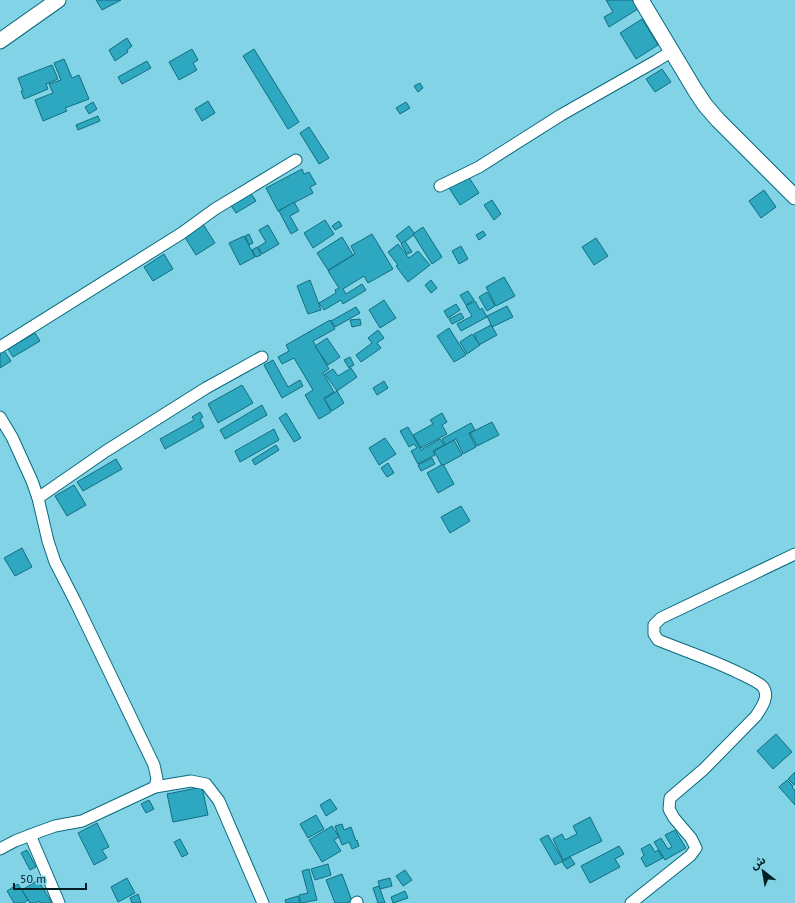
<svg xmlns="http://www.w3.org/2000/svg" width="795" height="903" font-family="'PT Sans','Noto Sans Arabic',sans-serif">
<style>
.building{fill:#2ea8c0;stroke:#126e80}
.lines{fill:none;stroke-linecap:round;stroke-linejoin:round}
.minor-casing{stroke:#096a7c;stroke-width:13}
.major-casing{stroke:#096a7c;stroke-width:17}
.minor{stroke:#fff;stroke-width:11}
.major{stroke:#fff;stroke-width:15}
</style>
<rect width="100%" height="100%" fill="#82d3e6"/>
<g class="building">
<path d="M96,0H121L102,10Z"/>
<path d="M606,0H633L638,9L609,27L604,17L613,12Z"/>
<path d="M642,19L658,45L636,59L620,33Z"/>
<path d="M127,38L132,46L127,50L128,52L115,61L109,50Z"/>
<path d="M192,49L198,60L193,63L197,70L179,80L169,62Z"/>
<path d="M254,49L299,122L288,129L243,56Z"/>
<path d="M64,59L72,78L79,75L89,99L65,108L67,111L43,121L35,100L53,93L49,84L61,80L54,63Z"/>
<path d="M147,61L151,68L122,84L118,77Z"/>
<path d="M52,65L58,79L46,84L48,89L24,99L21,91H23L18,78Z"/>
<path d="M662,69L671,82L655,92L646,79Z"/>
<path d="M420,83L423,88L418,92L414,86Z"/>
<path d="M208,101L215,113L202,121L195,109Z"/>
<path d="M93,102L97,109L89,114L85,107Z"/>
<path d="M406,102L410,108L400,114L396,108Z"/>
<path d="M98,116L100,121L78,130L76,125Z"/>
<path d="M309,127L329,158L319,164L300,133Z"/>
<path d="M302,169L304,174L309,172L316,184L310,187L313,193L278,211L266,188Z"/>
<path d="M468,176L479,193L460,205L449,188Z"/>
<path d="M764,190L776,207L761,218L749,201Z"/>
<path d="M250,192L256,201L236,213L230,204Z"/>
<path d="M492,200L501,214L494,220L484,205Z"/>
<path d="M294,202L299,211L290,216L298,230L291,234L279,211Z"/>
<path d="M325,220L334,234L313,248L304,233Z"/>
<path d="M339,221L342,226L335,230L332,226Z"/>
<path d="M203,224L215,243L196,255L184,236Z"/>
<path d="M268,225L279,244L262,254L258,247L266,242L259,230Z"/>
<path d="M409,226L415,234L402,244L396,236Z"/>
<path d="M423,227L442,257L432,264L413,234Z"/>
<path d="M483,231L486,235L479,240L476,235Z"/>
<path d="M249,234L253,243L249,245L245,236Z"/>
<path d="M372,234L393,269L368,283L364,276L343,289L346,294L362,284L366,290L343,304L341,300L324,310L319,303L336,293L335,290L339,288L328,271L355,254L351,246Z"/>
<path d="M244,236L255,257L240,265L229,243Z"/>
<path d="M342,237L353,255L328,270L317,253Z"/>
<path d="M596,238L608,256L594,265L582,247Z"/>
<path d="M405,241L412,252L407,254L401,244Z"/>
<path d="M398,244L409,258L418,251L430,265L408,282L396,266L398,265L388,252Z"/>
<path d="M461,246L468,259L459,264L452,251Z"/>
<path d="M257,247L261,255L256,257L252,250Z"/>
<path d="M164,254L173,269L153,281L144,267Z"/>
<path d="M504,277L515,296L496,306L486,287Z"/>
<path d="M310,280L321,310L308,314L297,286Z"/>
<path d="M431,280L437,288L431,293L425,285Z"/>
<path d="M468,291L474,300L466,305L460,295Z"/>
<path d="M487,292L495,306L487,311L479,297Z"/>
<path d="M384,300L396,318L380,328L369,310Z"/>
<path d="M475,301L480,310L482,308L487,317L461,331L457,324L472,316L466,306Z"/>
<path d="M456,304L460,310L448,318L444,311Z"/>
<path d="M507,306L513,317L492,327L487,316Z"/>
<path d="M356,307L360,313L335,327L331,321Z"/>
<path d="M461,313L464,318L452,324L449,319Z"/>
<path d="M360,319L361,325L352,327L350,320Z"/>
<path d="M330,320L335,329L313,341L329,369L323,373L334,392L324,398L331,412L319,419L305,395L313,390L294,358L282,364L278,357L289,351L286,345Z"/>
<path d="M491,325L497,335L479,345L474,334Z"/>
<path d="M449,328L466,355L454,362L437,336Z"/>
<path d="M378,330L384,338L377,343L381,348L361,362L356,355L372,343L368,338Z"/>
<path d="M35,333L40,341L13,357L8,349Z"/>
<path d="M472,334L480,345L467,354L460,342Z"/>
<path d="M327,338L340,357L328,365L315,346Z"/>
<path d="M3,349L11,361L0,368V351Z"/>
<path d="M350,357L354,365L349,368L344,360Z"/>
<path d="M273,360L288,387L300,380L303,386L282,398L264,365Z"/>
<path d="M351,368L357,377L337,391L325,374L333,369L338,376Z"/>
<path d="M384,381L388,388L377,395L373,388Z"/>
<path d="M242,385L253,403L218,423L208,404Z"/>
<path d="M337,391L344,403L332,411L324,399Z"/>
<path d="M262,405L267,415L225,439L220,430Z"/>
<path d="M200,412L203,417L200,419L204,427L165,449L160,439L194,420L192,417Z"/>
<path d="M286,413L301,438L294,442L279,418Z"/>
<path d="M442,413L447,422L442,425L447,434L421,448L413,435L433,424L430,420Z"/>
<path d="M492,422L499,435L477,446L470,433Z"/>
<path d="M471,423L475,430L469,433L476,447L463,454L456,439L445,445L442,439Z"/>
<path d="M408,427L421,450L440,439L444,445L433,451L435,455L418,464L411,451L417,448L414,444L409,447L400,431Z"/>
<path d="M274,429L279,440L240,462L235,451Z"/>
<path d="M385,438L396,454L379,465L369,448Z"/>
<path d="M454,440L462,455L442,466L434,451Z"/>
<path d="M276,445L279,450L255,465L252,460Z"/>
<path d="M432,458L435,464L421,471L418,465Z"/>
<path d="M116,459L122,469L83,491L77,482Z"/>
<path d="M388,463L394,473L387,477L381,468Z"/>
<path d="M443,464L454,484L438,493L427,473Z"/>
<path d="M74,485L86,505L67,516L55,496Z"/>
<path d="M461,506L470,521L450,533L441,517Z"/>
<path d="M22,548L32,567L15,576L4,558Z"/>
<path d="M776,734L792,752L773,769L757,751Z"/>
<path d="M795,772V783L794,785L788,779Z"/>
<path d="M787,780L793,786L792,787L795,791V805L779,787Z"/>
<path d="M202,787L208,815L173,822L167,794Z"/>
<path d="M330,799L337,809L326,816L320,805Z"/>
<path d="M149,800L154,809L146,813L141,804Z"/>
<path d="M316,815L324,829L308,838L300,824Z"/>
<path d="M590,817L602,841L563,860L553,839L562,834L565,840L577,834L573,826Z"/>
<path d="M97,823L109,847L102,850L107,858L94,865L78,833Z"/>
<path d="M342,824L344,830L351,827L356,841L357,840L359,846L352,849L349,842L342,845L335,826Z"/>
<path d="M332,826L339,837L334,840L341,851L322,862L309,840Z"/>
<path d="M675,830L686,848L665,860L654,842L661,838L668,849L672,847L665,835Z"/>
<path d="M548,835L563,861L555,865L540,839Z"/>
<path d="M180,839L188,854L182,857L174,842Z"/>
<path d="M650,844L655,852L658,850L663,858L646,867L641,858L644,855L641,849Z"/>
<path d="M619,846L624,854L615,859L620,867L590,883L581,866Z"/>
<path d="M27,850L36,867L30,870L21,853Z"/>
<path d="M570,857L575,864L567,869L562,862Z"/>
<path d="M328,864L331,875L315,880L311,869Z"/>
<path d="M309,869L317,900L301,903L299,895L308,893L302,871Z"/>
<path d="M405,870L412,880L403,886L396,876Z"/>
<path d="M342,874L352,901L346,903H335L326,880Z"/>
<path d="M127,878L135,893L118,902L111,887Z"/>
<path d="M390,878L392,886L380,889L378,881Z"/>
<path d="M38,880L52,903H40L39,901L36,903H30L22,890Z"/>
<path d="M18,884L28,900L24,903H14L7,891Z"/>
<path d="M379,886L385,903H378L373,888Z"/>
<path d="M405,891L408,898L393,903L391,897Z"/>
<path d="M138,894L141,903H132L130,898Z"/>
<path d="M298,896L300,903H286L285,900Z"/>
</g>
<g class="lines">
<defs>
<g id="minor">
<path d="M440,186L479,167L561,115L656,61L672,51"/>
<path d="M0,347L182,233L215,209L296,160"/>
<path d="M0,417L12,437L32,481L38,498L48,541L55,562L76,603L154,765L157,779L155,787L82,821L55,826L41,831L15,841L0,849"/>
<path d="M38,498L106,451L206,388L262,357"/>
<path d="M155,787L191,781L206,784L219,801L263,903"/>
<path d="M30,835L59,903"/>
<path d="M356,903L357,902"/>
<path d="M631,903L690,856L696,848L691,838L674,818L669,809L670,798L704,769L756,716C761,708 770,697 763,687C759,682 745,676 739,673C713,660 685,651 658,640L654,634V625L661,618L795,554"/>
</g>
<g id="major">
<path d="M641,0L695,90L705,105L718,120L795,197"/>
<path d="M0,41L58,0"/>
</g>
</defs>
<use href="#minor" class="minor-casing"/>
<use href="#major" class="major-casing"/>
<use href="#minor" class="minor"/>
<use href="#major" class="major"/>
</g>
<g transform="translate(763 871) rotate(329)" stroke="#82d3e6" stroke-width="3" paint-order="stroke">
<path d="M0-3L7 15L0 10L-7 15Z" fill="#001f26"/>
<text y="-6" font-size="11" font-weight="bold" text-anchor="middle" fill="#001f26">ش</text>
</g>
<path d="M14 883v6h72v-6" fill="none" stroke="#001f26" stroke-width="2"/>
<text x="20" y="883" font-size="12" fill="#001f26" stroke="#82d3e6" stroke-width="3" paint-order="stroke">50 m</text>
</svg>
